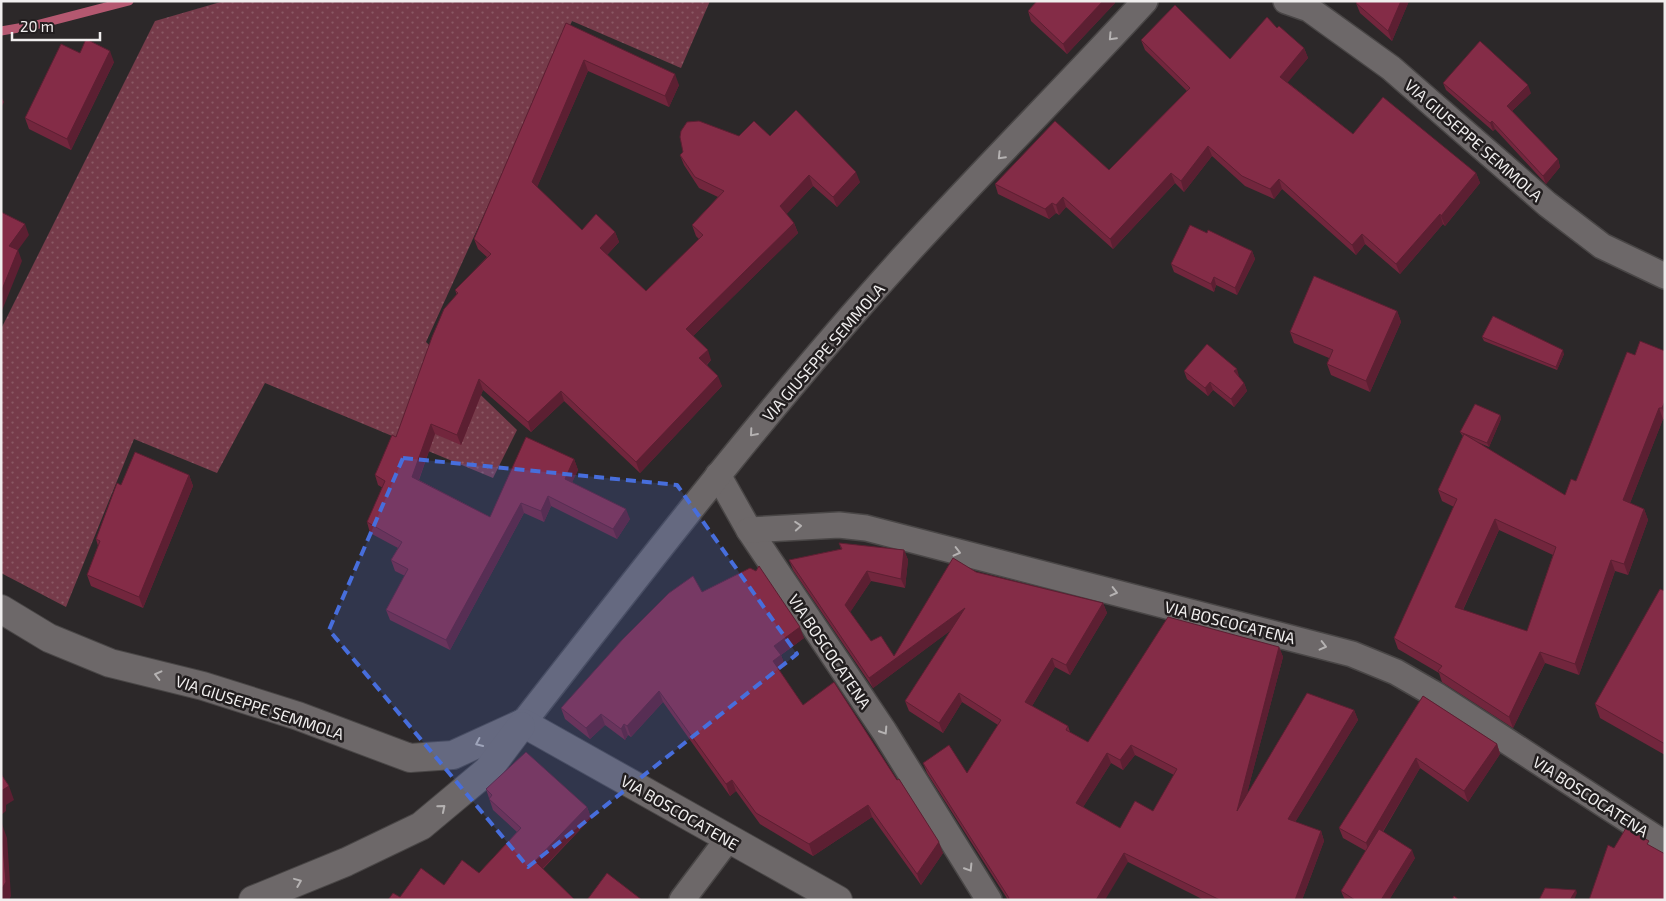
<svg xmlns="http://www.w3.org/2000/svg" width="1666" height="901" font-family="'Exo 2',sans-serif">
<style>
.grass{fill:url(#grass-dots)}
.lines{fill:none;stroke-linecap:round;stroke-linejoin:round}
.stream{stroke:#b45870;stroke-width:9}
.minor-casing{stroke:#494646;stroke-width:28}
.tertiary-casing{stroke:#494646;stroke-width:30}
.minor{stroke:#6d6869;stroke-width:25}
.tertiary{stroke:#6d6869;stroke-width:28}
.wall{fill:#72263d;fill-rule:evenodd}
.shaded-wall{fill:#5c1f32}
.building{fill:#842c47;stroke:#5c1f32;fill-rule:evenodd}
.oneway{stroke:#b5b2b2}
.marked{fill:#476edc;fill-opacity:0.2;stroke:#476edc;stroke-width:4;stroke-dasharray:10 6;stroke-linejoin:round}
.labels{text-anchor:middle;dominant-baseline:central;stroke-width:5;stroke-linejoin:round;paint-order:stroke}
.street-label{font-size:16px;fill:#f0eeee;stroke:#221e1f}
</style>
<defs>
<pattern id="grass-dots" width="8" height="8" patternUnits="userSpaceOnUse" patternTransform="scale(1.25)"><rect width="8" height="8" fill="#763b4a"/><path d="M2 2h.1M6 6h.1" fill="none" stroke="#8a5864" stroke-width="1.8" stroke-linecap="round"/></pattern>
</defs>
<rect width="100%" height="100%" fill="#2c2829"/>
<path class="grass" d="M224,1H710L681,68L572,21L426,342L517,430L493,478L265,383L217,473L134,439L66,607L1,573V329L155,21Z"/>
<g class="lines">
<path class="stream" d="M1,31L36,25L129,1"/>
<defs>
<g id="minor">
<path d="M1286,1L1309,9L1391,68L1547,204L1602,246L1665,276"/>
<path d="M718,475L749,530L884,731L989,900"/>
<path d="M749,530L839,525L866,528L1352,654L1396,672L1436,695L1665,844"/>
<path d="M523,723C646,566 768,407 902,259C981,172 1065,88 1145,1"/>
<path d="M682,900L728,839"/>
</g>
<g id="tertiary">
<path d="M1,609L49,638L110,663L203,686L298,716L410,758L453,755L523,723"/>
<path d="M523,723L838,900"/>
<path d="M253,900L346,862L421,826L488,770L521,726"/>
</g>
</defs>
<use href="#minor" class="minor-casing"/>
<use href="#tertiary" class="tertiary-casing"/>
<use href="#minor" class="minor"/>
<use href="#tertiary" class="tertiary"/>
</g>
<g class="wall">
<path d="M1037,1H1114L1115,3L1067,54L1031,21L1028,11Z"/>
<path d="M1357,1H1409L1392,41L1360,13L1356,3Z"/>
<path d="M566,23L679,85L669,107L588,71L537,187L582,230L615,232L619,242L607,255L646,291L699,239L696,236L692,225L718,197L699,188L684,165L680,155L739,136H770L860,182L837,207L813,186L786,214L794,223L798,233L693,336L711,360L707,365L722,386L640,473L564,401L531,432L483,390L461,445L435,434L419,480L490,517L574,459L578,470L572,482L630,519L617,539L551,506L544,522L524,513L450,650L390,620L386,610L405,576L395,571L391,560L398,548L370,533L367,522L383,488L378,485L375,475L396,437L457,295L455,290L487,257L478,249L474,239Z"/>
<path d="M1277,28L1304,48L1308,58L1287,82L1353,134L1476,173L1480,183L1445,226L1443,224L1400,274L1365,244L1356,255L1282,189L1274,199L1245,186L1212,156L1184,192L1175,183L1113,249L1066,207L1059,215L1056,213L1049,219L998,194L995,184L1109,170L1187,91L1145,50L1141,40L1230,59Z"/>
<path d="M80,53L114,62L71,150L29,129L25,118Z"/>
<path d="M1443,83L1531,93L1512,111L1558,159L1560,167L1546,184L1495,129L1493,131L1446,90Z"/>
<path d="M1207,233L1252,251L1255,259L1237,295L1216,285L1214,292L1174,272L1171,264Z"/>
<path d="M1397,311L1401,322L1370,392L1331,375L1327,364L1329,358L1294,343L1290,332Z"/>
<path d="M1482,337L1564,354L1557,370L1484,341Z"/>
<path d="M1665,351V419H1663L1630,503L1644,509L1648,520L1628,575L1615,571L1579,675L1545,663L1513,728L1442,682L1439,673L1398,649L1394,638L1454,507L1442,501L1438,490L1463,436L1462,435L1460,432L1500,415L1501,419L1489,447L1475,441L1565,495L1576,481L1635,355ZM1499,530L1553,555L1527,631L1463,610Z"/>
<path d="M1184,371L1239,376V377L1244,383L1247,391L1234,407L1213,390L1208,396L1187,379Z"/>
<path d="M189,475L193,486L143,608L91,586L87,575L98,546L96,539L121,485Z"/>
<path d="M839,543L904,550L908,560L905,588L871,581L850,612L871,641L894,656L976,572L1103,603L1107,613L1070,675L1055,667L1032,706L1068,726L1070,732L1088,742L1279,647L1283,657L1247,793L1354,710L1358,720L1295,822L1321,831L1324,841L1302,900H1204L1128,862L1008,900L927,773L923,763L967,773L998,725L962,702L943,733L909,711L905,701L951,630L873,688L793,570L789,560L841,549ZM1135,755L1174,775L1153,811L1120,828L1083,807L1111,763L1123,770Z"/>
<path d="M1665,591V755L1600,718L1595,704Z"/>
<path d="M702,592L804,638L781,655L785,666L779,670L803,705L943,853L921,885L872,817L813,856L760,824L736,791L730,796L663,702L631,737L628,735L625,740L605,725L590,739L565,719L561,708Z"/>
<path d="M1423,696L1497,744L1500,754L1468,802L1420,768L1383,832L1415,858L1389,900H1346L1344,898L1341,891L1366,851L1343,838L1339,828Z"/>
<path d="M486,789L587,807L591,818L543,869L400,897L444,885L479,873L517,832L493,810Z"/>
</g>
<g class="shaded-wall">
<path d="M1103,1H1114L1115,3L1067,54L1063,44Z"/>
<path d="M1401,1H1409L1392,41L1388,31Z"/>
<path d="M1304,48L1308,58L1284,87L1280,77Z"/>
<path d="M110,51L114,62L71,150L67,139Z"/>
<path d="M584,60L588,71L535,192L532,182Z"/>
<path d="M675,74L679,85L669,107L665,96Z"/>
<path d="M1528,85L1531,93L1510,113L1507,106Z"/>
<path d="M1,96L4,102L1,108Z"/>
<path d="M1492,121L1495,129L1493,131L1490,123Z"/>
<path d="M1208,146L1212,156L1184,192L1181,181Z"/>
<path d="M1558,159L1560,167L1546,184L1543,176Z"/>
<path d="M856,172L860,182L837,207L833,197Z"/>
<path d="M1171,173L1175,183L1113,249L1110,239Z"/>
<path d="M1476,173L1480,183L1445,226L1441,216Z"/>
<path d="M809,175L813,186L784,217L780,206Z"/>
<path d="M1279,179L1282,189L1274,199L1270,189Z"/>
<path d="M1063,197L1066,207L1059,215L1056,205Z"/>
<path d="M1052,203L1056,213L1049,219L1045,209Z"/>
<path d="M1440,214L1443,224L1400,274L1396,264Z"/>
<path d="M794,223L798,233L689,340L686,329Z"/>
<path d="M25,224L29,235L18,250L22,261L1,313V292L9,246Z"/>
<path d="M615,232L619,242L604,258L600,248Z"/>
<path d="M1362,234L1365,244L1356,255L1352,245Z"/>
<path d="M1252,251L1255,259L1237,295L1235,288Z"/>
<path d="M1214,277L1216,285L1214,292L1211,284Z"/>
<path d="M1397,311L1401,322L1370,392L1366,381Z"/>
<path d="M708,350L711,360L703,368L699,358Z"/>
<path d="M1563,350L1564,354L1557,370L1556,367Z"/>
<path d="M1237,369L1239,376L1237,379L1234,371Z"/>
<path d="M718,376L722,386L640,473L636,462Z"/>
<path d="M479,379L483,390L461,445L457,435Z"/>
<path d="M1210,382L1213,390L1208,396L1205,388Z"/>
<path d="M1244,383L1247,391L1234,407L1231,399Z"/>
<path d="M561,391L564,401L531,432L528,422Z"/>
<path d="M1665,401V415L1662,408Z"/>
<path d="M1659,408L1663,419L1627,511L1623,500Z"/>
<path d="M1500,415L1501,419L1489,447L1487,443Z"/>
<path d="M431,424L435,434L416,487L412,477Z"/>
<path d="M574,459L578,470L569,489L565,479Z"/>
<path d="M189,475L193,486L143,608L139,597Z"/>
<path d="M548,496L551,506L544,522L541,511Z"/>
<path d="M521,503L524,513L450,650L446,640Z"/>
<path d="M626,509L630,519L617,539L613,529Z"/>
<path d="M1644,509L1648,520L1628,575L1624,564Z"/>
<path d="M1495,519L1499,530L1459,618L1455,607Z"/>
<path d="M904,550L908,560L905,588L901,579Z"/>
<path d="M1611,560L1615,571L1579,675L1575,664Z"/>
<path d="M867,571L871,581L849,614L845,605Z"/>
<path d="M1103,603L1107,613L1070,675L1066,665Z"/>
<path d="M965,608L969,617L873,688L869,678Z"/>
<path d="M800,627L804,638L778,657L774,646Z"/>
<path d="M1279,647L1283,657L1240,820L1237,811Z"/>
<path d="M1540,652L1545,663L1513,728L1509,717Z"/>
<path d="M781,655L785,666L777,672L773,661Z"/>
<path d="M1052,658L1055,667L1029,711L1025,702Z"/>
<path d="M659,691L663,702L631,737L627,726Z"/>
<path d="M959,693L962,702L943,733L939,723Z"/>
<path d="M1354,710L1358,720L1291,829L1288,819Z"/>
<path d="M601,714L605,725L590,739L586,728Z"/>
<path d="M624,724L628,735L625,740L621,729Z"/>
<path d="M1497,744L1500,754L1468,802L1464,791Z"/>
<path d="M1131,745L1135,755L1123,770L1120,760Z"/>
<path d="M1107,753L1111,763L1080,812L1076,803Z"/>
<path d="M1416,758L1420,768L1370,853L1366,843Z"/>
<path d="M732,780L736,791L730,796L726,784Z"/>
<path d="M9,786L14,800L6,805V811L1,815V791Z"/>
<path d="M868,805L872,817L813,856L809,844Z"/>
<path d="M587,807L591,818L539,872L535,861Z"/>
<path d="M2,824L7,838L11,896L9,900H1Z"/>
<path d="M1321,831L1324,841L1302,900H1295Z"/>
<path d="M939,842L943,853L921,885L917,874Z"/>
<path d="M1412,850L1415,858L1389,900H1381Z"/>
<path d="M1124,853L1128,862L1105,900H1096Z"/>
<path d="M1576,890L1577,893L1574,900H1570Z"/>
</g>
<g class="building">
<path d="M1037,1H1103L1063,44L1028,11Z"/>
<path d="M1357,1H1401L1388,31L1356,3Z"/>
<path d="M1175,5L1230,59L1267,17L1277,28L1279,26L1304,48L1280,77L1353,134L1383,97L1476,173L1441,216L1440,214L1396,264L1362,234L1352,245L1279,179L1270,189L1242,176L1208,146L1181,181L1171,173L1110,239L1063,197L1056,205L1052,203L1045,209L995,184L1055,121L1109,170L1190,88L1141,40Z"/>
<path d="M566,23L675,74L665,96L584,60L532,182L582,230L596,214L615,232L600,248L646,291L703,235L692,225L724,191L695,177L680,155L683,152L680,137L681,131L687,122L699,121L739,136L754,121L770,136L796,110L856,172L833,197L809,175L780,206L794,223L686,329L708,350L699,358L718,376L636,462L561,391L528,422L479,379L457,435L431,424L412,477L490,517L526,437L574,459L565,479L626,509L613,529L548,496L541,511L521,503L446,640L386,610L408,569L391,560L402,542L367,522L385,481L375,475L392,435L396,437L432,337L444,309L458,293L455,290L491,254L474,239Z"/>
<path d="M86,39L110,51L67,139L25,118L61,44L80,53Z"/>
<path d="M1480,41L1528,85L1507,106L1558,159L1543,176L1492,121L1490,123L1443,83Z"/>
<path d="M1,212L25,224L9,246L18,250L1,292Z"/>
<path d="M1190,225L1207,233L1208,230L1252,251L1235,288L1214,277L1211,284L1171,264Z"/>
<path d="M1314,276L1397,311L1366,381L1327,364L1333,350L1290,332Z"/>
<path d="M1493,316L1563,350L1556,367L1482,337Z"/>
<path d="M1640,341L1665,351V401L1662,408H1659L1623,500L1644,509L1624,564L1611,560L1575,664L1540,652L1509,717L1438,671L1442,666L1394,638L1457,499L1438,490L1464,434L1565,495L1571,479L1576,481L1627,352L1635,355ZM1495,519L1556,547L1527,631L1455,607Z"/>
<path d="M1207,344L1237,369L1234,371L1244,383L1231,399L1210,382L1205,388L1184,371Z"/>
<path d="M1475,404L1500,415L1487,443L1460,432Z"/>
<path d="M135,452L189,475L139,597L87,575L100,541L96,539L117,483L121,485Z"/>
<path d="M839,543L904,550L901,579L867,571L845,605L871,641L881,636L894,656L953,558L976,572L1103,603L1066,665L1052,658L1025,702L1068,726L1066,730L1088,742L1168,617L1279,647L1237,811L1307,693L1354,710L1288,819L1321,831L1295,900H1220L1124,853L1096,900H1008L1009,898L923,763L949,745L967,773L1001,720L959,693L939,723L905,701L965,608L869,678L789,560L842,549ZM1131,745L1177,769L1153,811L1135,801L1120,828L1076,803L1107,753L1120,760Z"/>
<path d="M759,566L800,627L774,646L781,655L773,661L803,705L834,682L897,780L899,779L939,842L917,874L868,805L809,844L756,813L732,780L726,784L659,691L627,726L624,724L621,729L601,714L586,728L561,708L622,640L669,593L693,576L702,592L750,568L756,571Z"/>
<path d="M1660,589L1665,591V744L1595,704Z"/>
<path d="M1423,696L1497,744L1464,791L1416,758L1366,843L1339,828Z"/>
<path d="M526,752L587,807L535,861L575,900H388L393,893L400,897L421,868L444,885L462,860L479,873L521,828L489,799L492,795L486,789Z"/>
<path d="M1,774L9,786L1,791Z"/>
<path d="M1,823L6,882L1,890Z"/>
<path d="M1626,828L1649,841L1647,844L1665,854V900H1589L1608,845L1614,848Z"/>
<path d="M1379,829L1412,850L1381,900H1355L1341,891Z"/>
<path d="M607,873L642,900H587Z"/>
<path d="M1545,888L1576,890L1570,900H1539Z"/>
<path d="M1454,896L1459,900H1452Z"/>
</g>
<defs><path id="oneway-chevron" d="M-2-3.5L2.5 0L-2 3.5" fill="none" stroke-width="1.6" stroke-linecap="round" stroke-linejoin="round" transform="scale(1.25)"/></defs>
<g class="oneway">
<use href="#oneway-chevron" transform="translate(1112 37) rotate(133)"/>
<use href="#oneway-chevron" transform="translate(1001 156) rotate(134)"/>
<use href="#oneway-chevron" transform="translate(753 433) rotate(131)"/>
<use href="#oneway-chevron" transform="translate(798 526) rotate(-4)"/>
<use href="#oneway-chevron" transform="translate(957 552) rotate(14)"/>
<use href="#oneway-chevron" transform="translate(1114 592) rotate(14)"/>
<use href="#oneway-chevron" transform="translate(1323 646) rotate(14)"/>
<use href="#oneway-chevron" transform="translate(158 675) rotate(-166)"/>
<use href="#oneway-chevron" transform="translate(884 731) rotate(57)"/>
<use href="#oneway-chevron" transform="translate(479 743) rotate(155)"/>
<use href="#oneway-chevron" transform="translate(442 808) rotate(-40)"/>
<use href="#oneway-chevron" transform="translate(969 868) rotate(58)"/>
<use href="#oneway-chevron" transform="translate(298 882) rotate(-22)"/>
</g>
<path class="marked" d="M403,458L677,485L797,654L528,867L329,630Z"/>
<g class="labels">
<g class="street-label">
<text transform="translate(1474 140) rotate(41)">VIA GIUSEPPE SEMMOLA</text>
<text transform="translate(823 352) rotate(-49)">VIA GIUSEPPE SEMMOLA</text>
<text transform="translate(1230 622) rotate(14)">VIA BOSCOCATENA</text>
<text transform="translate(830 651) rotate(56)">VIA BOSCOCATENA</text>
<text transform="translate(260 707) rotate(18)">VIA GIUSEPPE SEMMOLA</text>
<text transform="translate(1591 796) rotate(33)">VIA BOSCOCATENA</text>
<text transform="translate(680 812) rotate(30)">VIA BOSCOCATENE</text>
</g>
</g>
<rect width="1666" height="901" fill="none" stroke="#f0eeee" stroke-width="5"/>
<path d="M12 32v8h88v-8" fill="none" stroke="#f0eeee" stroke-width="2.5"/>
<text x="20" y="32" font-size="15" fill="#f0eeee" stroke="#221e1f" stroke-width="4" paint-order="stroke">20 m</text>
</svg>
